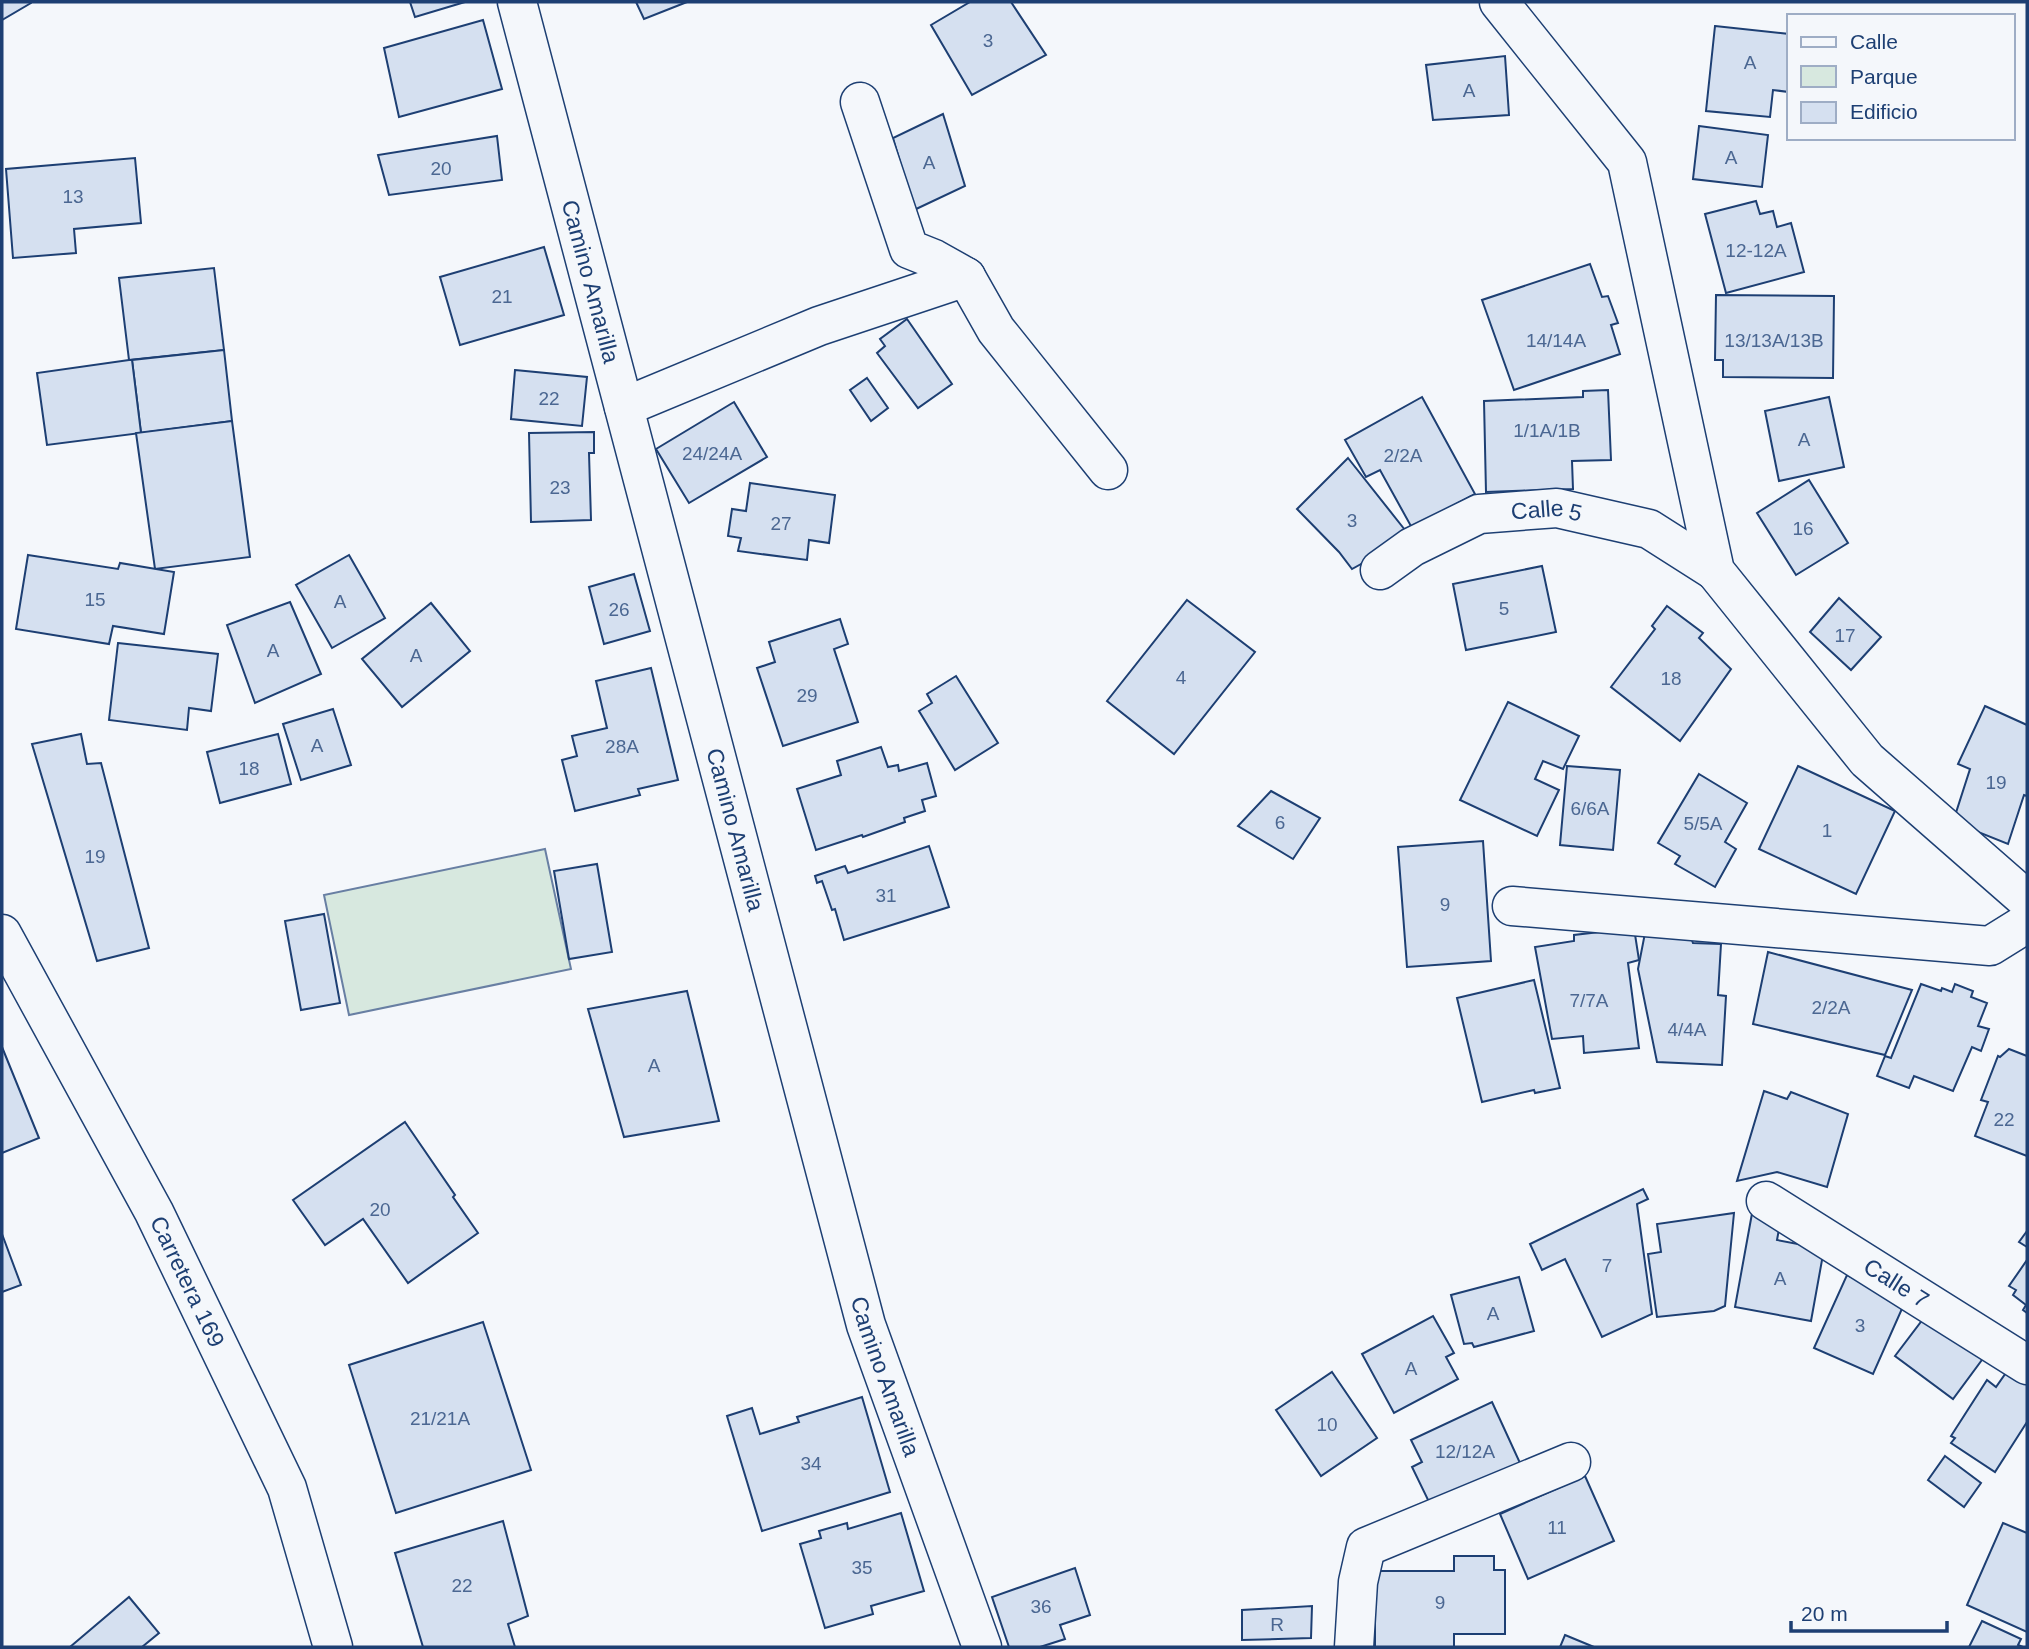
<svg xmlns="http://www.w3.org/2000/svg" width="2029" height="1649" font-family="Arial,sans-serif">
<style>
.green{fill:#d7e8df;stroke:#687fa3;stroke-width:2}
.building{fill:#d5e0f0;stroke:#1d3f73;stroke-width:2}
.lines{fill:none;stroke-linecap:round;stroke-linejoin:round}
.minor-casing{stroke:#1d3f73;stroke-width:41}
.tertiary-casing{stroke:#1d3f73;stroke-width:41}
.minor{stroke:#f4f7fb;stroke-width:38}
.tertiary{stroke:#f4f7fb;stroke-width:38}
.labels{text-anchor:middle;dominant-baseline:central;stroke-width:5;stroke-linejoin:round;paint-order:stroke}
.number-label{font-size:19px;fill:#4b6792}
.street-label{font-size:23px;fill:#1d3f73;stroke:#f4f7fb}
</style>
<rect width="100%" height="100%" fill="#f4f7fb"/>
<path class="green" d="M545,849L571,969L349,1015L324,895Z"/>
<g class="building">
<path d="M2,2H31V3L2,20Z"/>
<path d="M410,2H465L415,17Z"/>
<path d="M636,2H687L644,19Z"/>
<path d="M970,2H1011L1046,55L972,95L931,25Z"/>
<path d="M483,20L502,89L399,117L384,48Z"/>
<path d="M1715,26L1789,34V92L1773,90L1770,117L1706,111Z"/>
<path d="M1505,56L1509,115L1433,120L1426,65Z"/>
<path d="M943,114L965,186L914,210L893,138Z"/>
<path d="M1699,126L1768,135L1762,187L1693,179Z"/>
<path d="M497,136L502,180L389,195L378,155Z"/>
<path d="M135,158L141,223L74,229L76,253L13,258L6,169Z"/>
<path d="M1756,201L1760,214L1773,211L1777,227L1791,223L1804,272L1726,293L1705,214Z"/>
<path d="M544,247L564,315L460,345L440,277Z"/>
<path d="M1590,264L1602,297L1608,296L1618,323L1611,325L1620,354L1514,390L1482,300Z"/>
<path d="M214,268L224,350L129,360L119,278Z"/>
<path d="M1716,295L1834,296L1833,378L1723,377V360H1715Z"/>
<path d="M907,319L952,384L918,408L877,353L885,346L880,339Z"/>
<path d="M224,350L232,421L141,433L132,360Z"/>
<path d="M129,360H132L141,433L47,445L37,373Z"/>
<path d="M515,370L587,377L582,426L511,419Z"/>
<path d="M867,378L888,408L871,421L850,390Z"/>
<path d="M1608,390L1611,460L1572,461L1573,489L1486,492L1484,401L1583,397V391Z"/>
<path d="M1422,397L1475,494L1412,528L1380,470L1366,477L1345,440Z"/>
<path d="M1829,397L1844,467L1779,481L1765,411Z"/>
<path d="M734,402L767,457L689,503L656,449Z"/>
<path d="M232,421L250,557L155,569L136,433Z"/>
<path d="M594,432V453H589L591,520L531,522L529,433Z"/>
<path d="M1348,458L1405,530L1370,559L1352,569L1339,552L1297,509Z"/>
<path d="M1809,480L1848,543L1796,575L1757,513Z"/>
<path d="M750,483L835,495L829,543L809,540L807,560L738,551L741,538L728,536L732,509L746,511Z"/>
<path d="M28,555L118,569L120,563L174,572L164,634L113,626L109,644L16,629Z"/>
<path d="M349,555L385,618L332,648L296,585Z"/>
<path d="M1542,566L1556,632L1466,650L1453,584Z"/>
<path d="M634,574L650,631L604,644L589,587Z"/>
<path d="M1839,598L1881,637L1851,670L1810,632Z"/>
<path d="M1187,600L1255,652L1174,754L1107,701Z"/>
<path d="M290,602L321,674L255,703L227,625Z"/>
<path d="M431,603L470,651L402,707L362,659Z"/>
<path d="M1667,606L1703,633L1699,638L1731,669L1680,741L1611,687L1655,629L1652,626Z"/>
<path d="M840,619L848,644L834,649L858,722L783,746L757,668L775,662L769,642Z"/>
<path d="M118,643L218,654L211,711L189,708L187,730L109,720Z"/>
<path d="M651,668L678,780L638,789L640,795L575,811L562,760L577,756L572,736L607,728L596,681Z"/>
<path d="M956,676L998,743L955,770L919,711L932,703L927,694Z"/>
<path d="M1508,702L1579,736L1563,769L1543,761L1535,779L1559,790L1537,836L1460,800Z"/>
<path d="M1985,706L2027,725V796L2024,795L2008,844L1953,822L1970,769L1958,764Z"/>
<path d="M333,709L351,765L301,780L283,724Z"/>
<path d="M81,734L87,764L101,763L149,948L97,961L32,744Z"/>
<path d="M278,734L291,784L220,803L207,752Z"/>
<path d="M881,747L888,767L898,765L899,771L927,763L936,796L922,800L925,811L904,818L905,822L863,837L862,835L816,850L797,789L841,775L837,761Z"/>
<path d="M1567,766L1620,770L1613,850L1560,845Z"/>
<path d="M1798,766L1895,811L1856,894L1759,849Z"/>
<path d="M1699,774L1747,803L1725,842L1736,849L1715,887L1675,864L1680,856L1658,843Z"/>
<path d="M1271,791L1320,818L1293,859L1238,826Z"/>
<path d="M1483,841L1491,961L1407,967L1398,847Z"/>
<path d="M929,846L949,907L844,940L835,909L832,910L822,881L817,883L815,876L845,866L848,873Z"/>
<path d="M597,864L612,952L569,959L554,871Z"/>
<path d="M324,914L340,1003L301,1010L285,921Z"/>
<path d="M1634,928L1639,960L1628,963L1639,1048L1584,1053L1583,1036L1552,1039L1535,947L1574,941V935Z"/>
<path d="M1645,933L1690,935L1693,943L1721,944L1718,995L1726,996L1722,1065L1657,1062L1638,969Z"/>
<path d="M1768,952L1912,990L1885,1055L1753,1024Z"/>
<path d="M1534,980L1560,1088L1535,1093L1534,1090L1482,1102L1457,998Z"/>
<path d="M1921,984L1941,991L1942,988L1952,992L1955,984L1973,991L1971,997L1987,1003L1978,1026L1989,1029L1981,1051L1972,1047L1953,1091L1914,1076L1909,1088L1877,1076L1885,1056L1891,1058Z"/>
<path d="M687,991L719,1121L624,1137L588,1009Z"/>
<path d="M2,1047L39,1138L2,1153Z"/>
<path d="M2009,1049L2027,1056V1156L1975,1136L1988,1102L1981,1100L1998,1056L2000,1057Z"/>
<path d="M1764,1091L1787,1099L1791,1092L1848,1114L1827,1187L1777,1172L1737,1181Z"/>
<path d="M405,1122L455,1195L453,1197L478,1233L408,1283L363,1219L325,1245L293,1200Z"/>
<path d="M1643,1189L1648,1199L1637,1204L1652,1314L1602,1337L1565,1259L1542,1270L1530,1244Z"/>
<path d="M1753,1208L1782,1213L1777,1240L1824,1249L1811,1321L1735,1307Z"/>
<path d="M1734,1213L1725,1306L1714,1311L1657,1317L1648,1254L1661,1252L1657,1224Z"/>
<path d="M2027,1231V1247L2019,1242Z"/>
<path d="M2,1234L21,1285L2,1292Z"/>
<path d="M2027,1260V1313L2023,1310L2026,1305L2013,1295L2016,1290L2009,1286Z"/>
<path d="M1847,1275L1905,1302L1873,1374L1814,1348Z"/>
<path d="M1519,1277L1534,1331L1474,1347L1472,1343L1464,1344L1451,1295Z"/>
<path d="M1933,1306L1990,1349L1953,1399L1895,1356Z"/>
<path d="M1433,1316L1454,1353L1446,1357L1458,1379L1394,1413L1362,1354Z"/>
<path d="M483,1322L531,1470L396,1513L349,1365Z"/>
<path d="M2008,1370L2027,1383V1422L1995,1472L1951,1443L1955,1438L1951,1436L1987,1380L1996,1387Z"/>
<path d="M1332,1372L1377,1438L1321,1476L1276,1410Z"/>
<path d="M862,1397L890,1492L762,1531L727,1416L752,1408L760,1434L799,1422L797,1417Z"/>
<path d="M1492,1402L1520,1463L1430,1504L1412,1467L1422,1462L1411,1440Z"/>
<path d="M1945,1456L1981,1483L1964,1507L1928,1480Z"/>
<path d="M1585,1476L1614,1541L1528,1579L1500,1514Z"/>
<path d="M901,1513L924,1591L871,1606L873,1614L825,1628L800,1544L821,1538L819,1531L847,1523L848,1529Z"/>
<path d="M503,1521L528,1616L508,1624L515,1647H423L395,1553Z"/>
<path d="M2003,1523L2027,1533V1632L1967,1605Z"/>
<path d="M1454,1556H1494V1570H1505V1634H1454V1647H1375V1571H1454Z"/>
<path d="M1075,1568L1090,1615L1060,1625L1065,1639L1040,1647H1009L992,1597Z"/>
<path d="M129,1597L159,1633L142,1647H70Z"/>
<path d="M1312,1606L1311,1638L1242,1640V1610Z"/>
<path d="M1982,1621L2021,1639L2018,1645L2023,1647H1969Z"/>
<path d="M1565,1635L1594,1647H1560Z"/>
</g>
<g class="lines">
<defs>
<g id="minor">
<path id="s1" d="M517,2L866,1325L982,1647"/>
<path d="M1499,2L1627,162L1715,571L1867,760L2027,900"/>
<path d="M860,102L909,249L934,259L966,277L996,330L1108,470"/>
<path d="M624,407L819,326L966,277"/>
<path id="s2" d="M1380,570L1412,547L1479,514L1557,508L1649,529L1715,571"/>
<path d="M1512,906L1990,946L2027,923"/>
<path id="s3" d="M1766,1201L2027,1365"/>
<path d="M1354,1647L1358,1582L1366,1547L1571,1462"/>
</g>
<g id="tertiary">
<path id="s4" d="M2,934L154,1212L287,1488L333,1647"/>
</g>
</defs>
<use href="#minor" class="minor-casing"/>
<use href="#tertiary" class="tertiary-casing"/>
<use href="#minor" class="minor"/>
<use href="#tertiary" class="tertiary"/>
</g>
<g class="labels">
<g class="number-label">
<text x="988" y="40">3</text>
<text x="1750" y="62">A</text>
<text x="1469" y="90">A</text>
<text x="1731" y="157">A</text>
<text x="929" y="162">A</text>
<text x="441" y="168">20</text>
<text x="73" y="196">13</text>
<text x="1756" y="250">12-12A</text>
<text x="502" y="296">21</text>
<text x="1556" y="340">14/14A</text>
<text x="1774" y="340">13/13A/13B</text>
<text x="549" y="398">22</text>
<text x="1547" y="430">1/1A/1B</text>
<text x="1804" y="439">A</text>
<text x="712" y="453">24/24A</text>
<text x="1403" y="455">2/2A</text>
<text x="560" y="487">23</text>
<text x="1352" y="520">3</text>
<text x="781" y="523">27</text>
<text x="1803" y="528">16</text>
<text x="95" y="599">15</text>
<text x="340" y="601">A</text>
<text x="1504" y="608">5</text>
<text x="619" y="609">26</text>
<text x="1845" y="635">17</text>
<text x="273" y="650">A</text>
<text x="416" y="655">A</text>
<text x="1181" y="677">4</text>
<text x="1671" y="678">18</text>
<text x="807" y="695">29</text>
<text x="317" y="745">A</text>
<text x="622" y="746">28A</text>
<text x="249" y="768">18</text>
<text x="1996" y="782">19</text>
<text x="1590" y="808">6/6A</text>
<text x="1280" y="822">6</text>
<text x="1703" y="823">5/5A</text>
<text x="1827" y="830">1</text>
<text x="95" y="856">19</text>
<text x="886" y="895">31</text>
<text x="1445" y="904">9</text>
<text x="1589" y="1000">7/7A</text>
<text x="1831" y="1007">2/2A</text>
<text x="1687" y="1029">4/4A</text>
<text x="654" y="1065">A</text>
<text x="2004" y="1119">22</text>
<text x="380" y="1209">20</text>
<text x="1607" y="1265">7</text>
<text x="1780" y="1278">A</text>
<text x="1493" y="1313">A</text>
<text x="1860" y="1325">3</text>
<text x="1411" y="1368">A</text>
<text x="440" y="1418">21/21A</text>
<text x="1327" y="1424">10</text>
<text x="1465" y="1451">12/12A</text>
<text x="811" y="1463">34</text>
<text x="1557" y="1527">11</text>
<text x="862" y="1567">35</text>
<text x="462" y="1585">22</text>
<text x="1440" y="1602">9</text>
<text x="1041" y="1606">36</text>
<text x="1277" y="1624">R</text>
</g>
<g class="street-label">
<text stroke="none"><textPath href="#s1" startOffset="289">Camino Amarilla</textPath></text>
<text stroke="none"><textPath href="#s2" startOffset="182">Calle 5</textPath></text>
<text stroke="none"><textPath href="#s1" startOffset="856">Camino Amarilla</textPath></text>
<text stroke="none"><textPath href="#s4" startOffset="394">Carretera 169</textPath></text>
<text stroke="none"><textPath href="#s3" startOffset="154">Calle 7</textPath></text>
<text stroke="none"><textPath href="#s1" startOffset="1423">Camino Amarilla</textPath></text>
</g>
</g>
<rect width="2029" height="1649" fill="none" stroke="#1d3f73" stroke-width="7"/>
<rect x="1787" y="14" width="228" height="126" fill="#f4f7fb" stroke="#9eadc5" stroke-width="2"/>
<rect x="1801" y="37" width="35" height="10" fill="#f4f7fb" stroke="#9eadc5" stroke-width="2"/>
<text x="1850" y="49" font-size="21" fill="#1d3f73">Calle</text>
<rect x="1801" y="66" width="35" height="21" fill="#d7e8df" stroke="#9eadc5" stroke-width="2"/>
<text x="1850" y="84" font-size="21" fill="#1d3f73">Parque</text>
<rect x="1801" y="102" width="35" height="21" fill="#d5e0f0" stroke="#9eadc5" stroke-width="2"/>
<text x="1850" y="119" font-size="21" fill="#1d3f73">Edificio</text>
<path d="M1791 1621v10h156v-10" fill="none" stroke="#1d3f73" stroke-width="3.5"/>
<text x="1801" y="1621" font-size="21" fill="#1d3f73" stroke="#f4f7fb" stroke-width="5" paint-order="stroke">20 m</text>
</svg>
